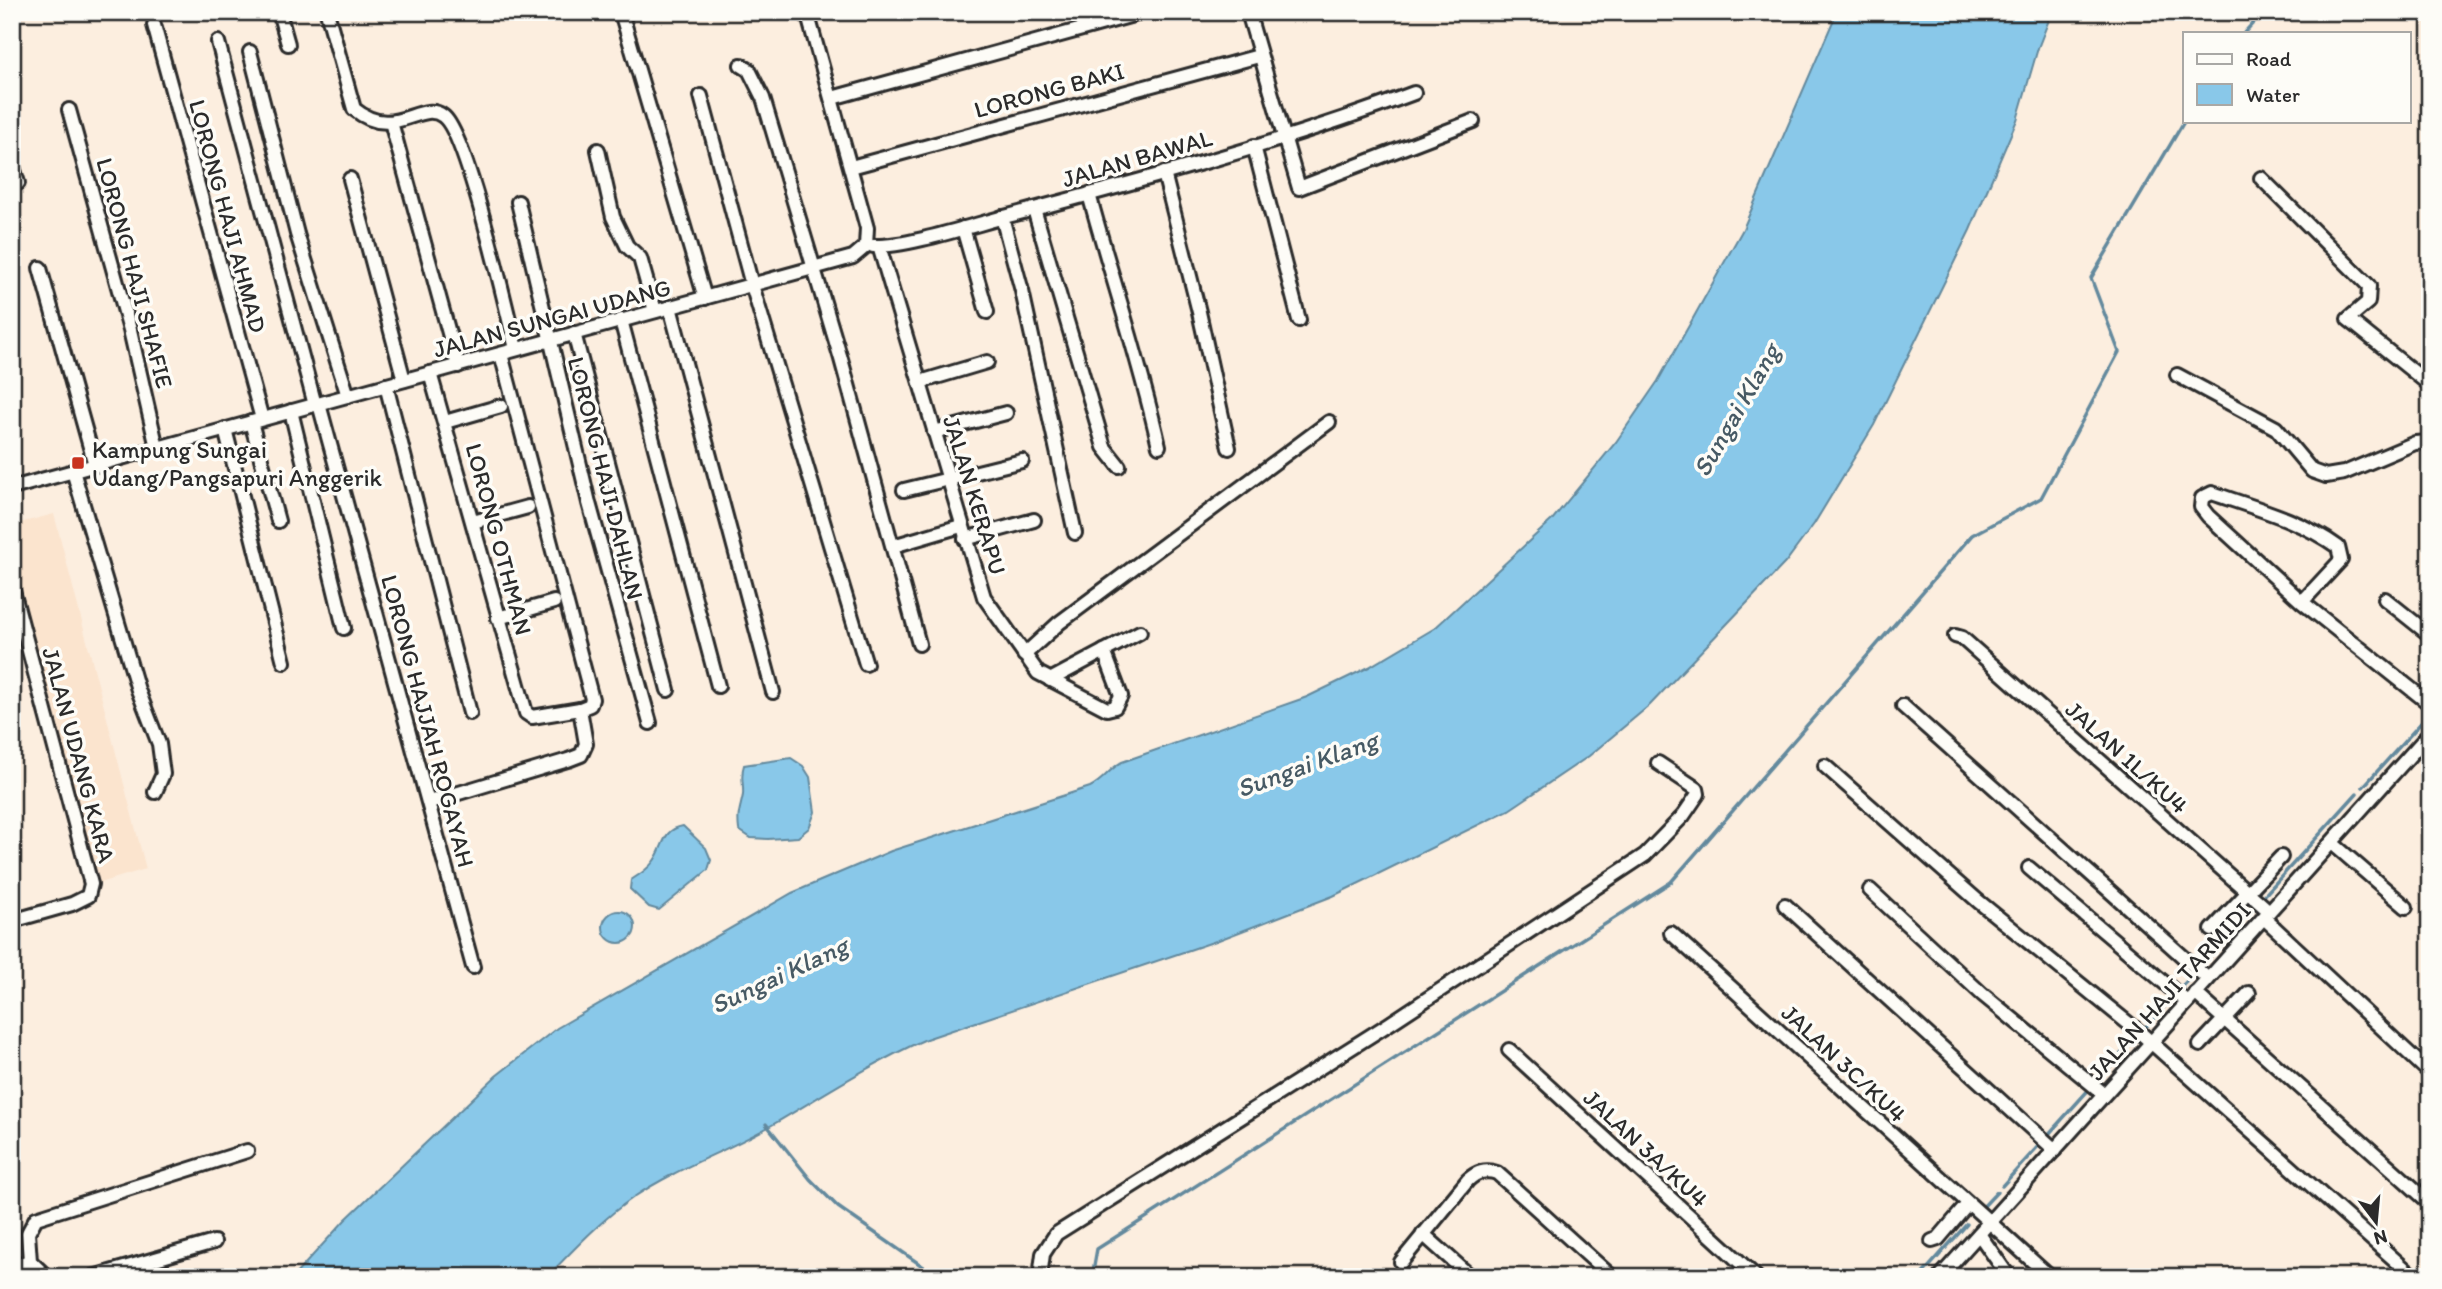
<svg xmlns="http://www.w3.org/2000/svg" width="2442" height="1289" font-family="Itim,sans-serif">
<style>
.built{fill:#fbe4ce}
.water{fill:#89c8e9;stroke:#63899d;stroke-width:2}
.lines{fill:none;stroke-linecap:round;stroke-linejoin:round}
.stream{stroke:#63899d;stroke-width:3.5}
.minor-casing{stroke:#2b2b2b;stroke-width:18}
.minor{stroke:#fdfcf7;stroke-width:12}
.poi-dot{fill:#c8321e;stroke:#fdfcf7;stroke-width:2.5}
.labels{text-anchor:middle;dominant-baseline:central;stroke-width:7;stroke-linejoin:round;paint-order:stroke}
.street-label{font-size:24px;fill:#2b2b2b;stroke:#fdfcf7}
.poi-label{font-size:24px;fill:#2b2b2b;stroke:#fdfcf7;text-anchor:start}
.water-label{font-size:26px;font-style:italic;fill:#475a64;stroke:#fdfcf7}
</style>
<rect width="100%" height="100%" fill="#fceedf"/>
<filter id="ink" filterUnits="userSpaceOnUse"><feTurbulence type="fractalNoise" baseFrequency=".0143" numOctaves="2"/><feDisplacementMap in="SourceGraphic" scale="14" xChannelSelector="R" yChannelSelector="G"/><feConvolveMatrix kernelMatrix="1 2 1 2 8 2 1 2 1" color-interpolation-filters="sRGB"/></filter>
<g filter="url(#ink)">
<path class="built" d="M54,514L146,869L96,884L12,573V525Z"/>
<g class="water">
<path d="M1837,12H2052L2038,48L2017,120L1970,230L1874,425L1814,524L1785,563L1650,705L1589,756L1509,810L1333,896L1216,941L926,1039C872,1063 823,1095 772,1125C727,1151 677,1168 634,1197C602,1219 574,1249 547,1277H293L345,1220L496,1076L557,1028L792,893L891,851L1090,787C1103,781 1109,769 1122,762L1307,697L1369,667L1435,628L1552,520L1616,442L1658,381L1743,229Z"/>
<path d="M791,758L803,766L810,777L815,812L809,828L798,837L768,839L751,838L739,830C737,814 740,810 743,795C744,784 740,776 744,765Z"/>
<path d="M683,826L706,848L711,860L708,870L659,910L649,907L630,889L631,880C639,875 648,869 653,862C665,847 661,830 683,826Z"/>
<circle cx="619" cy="927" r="16"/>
</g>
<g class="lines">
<g class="stream">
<path d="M2244,33L2263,12"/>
<path d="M2363,787L2430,713"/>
<path d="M2262,898L2357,793"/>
<path d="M2200,967L2253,909"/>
<path d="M2178,990L2194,974"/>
<path d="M2142,1031L2174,996"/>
<path d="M766,1124L810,1179L838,1207L938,1277"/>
<path d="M2047,1136L2138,1035"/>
<path d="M2002,1186L2041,1143"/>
<path d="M1980,1210L1997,1192"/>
<path d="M1092,1277L1097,1249L1671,882L1972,535L2041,498L2119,352L2091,278L2185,120"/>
<path d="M1920,1277L1967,1224"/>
</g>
<defs>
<g id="minor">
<path d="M279,12L288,44"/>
<path d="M327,12L354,109C394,142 420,99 443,116C467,133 507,312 516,349"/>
<path d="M621,12L705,298"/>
<path d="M1248,12L1299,188L1473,121"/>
<path d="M154,25L262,419"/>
<path d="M218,42L315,405"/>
<path d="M250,52L297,234L348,396"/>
<path d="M741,65L749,70L763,98L841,359L919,644"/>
<path d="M701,96L752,285L866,664"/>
<path d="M832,98L1144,12"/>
<path d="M69,110L130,330L157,448"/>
<path d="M391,122L458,366"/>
<path d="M1254,146L1299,320"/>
<path d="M598,150L613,217L627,246L640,258L655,311"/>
<path d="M12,164L18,183"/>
<path d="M851,167L1259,56"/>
<path d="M1164,173L1199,312L1229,448"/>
<path d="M2261,178L2369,286L2368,302L2348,319L2430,385"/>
<path d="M350,179L404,380"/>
<path d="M1089,194C1112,279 1140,361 1159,446"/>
<path d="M518,202L589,503L650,723"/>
<path d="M1034,209L1104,447L1119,466"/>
<path d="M1002,217L1022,291L1075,533"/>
<path d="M963,228L987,312"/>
<path d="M873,246C907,247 973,225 1008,216C1144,180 1282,143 1414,93"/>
<path d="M879,246L984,597L1038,673L1107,709L1115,707L1121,696L1104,651"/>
<path d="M40,268L95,465"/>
<path d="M670,307L773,692"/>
<path d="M621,320L718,686"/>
<path d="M574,333L668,690"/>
<path d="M501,354L592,699L590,705L580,709"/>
<path d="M2177,375L2276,428L2312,471L2326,476L2344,473L2415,443L2430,442"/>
<path d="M920,382L987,362"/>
<path d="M386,385L470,713"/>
<path d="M319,404L473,967"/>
<path d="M291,411L344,628"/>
<path d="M251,422L278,521"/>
<path d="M445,422L501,406"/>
<path d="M225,429L284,662"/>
<path d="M934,432L1006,413"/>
<path d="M73,471L138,690L159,744L163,774L155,792"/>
<path d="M12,488L853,257L866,246L867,228L807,12"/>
<path d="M904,490L1022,461"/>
<path d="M473,522L528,507"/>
<path d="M965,539L1034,520"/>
<path d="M893,546L961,526"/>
<path d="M12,587L91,884L88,896L72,904L12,921"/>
<path d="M2385,599L2430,635"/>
<path d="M2302,602L2341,560L2338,547C2301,520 2255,508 2212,493L2202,498L2201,507L2208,516L2302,602L2430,704"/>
<path d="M498,618L554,602"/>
<path d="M1955,636L1962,638L2269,911"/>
<path d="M1024,655L1059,623L1329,422"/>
<path d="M1050,680L1140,632"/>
<path d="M1903,706L2208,979"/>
<path d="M1825,766L1978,901L2144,1036L2414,1277"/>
<path d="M429,802L568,760L581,755L586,744L580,709L532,717L526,713L430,373"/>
<path d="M2332,843L2406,907"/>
<path d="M2029,868L2187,1002"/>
<path d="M1870,890L1982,994L2104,1094"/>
<path d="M1785,905L2055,1150"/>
<path d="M2264,918L2430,1073"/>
<path d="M2212,930L2281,857"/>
<path d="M1671,933L2050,1277"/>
<path d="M2195,993L2430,1203"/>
<path d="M2200,1045L2249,993"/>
<path d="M1509,1050L1756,1277"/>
<path d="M1423,1234L1471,1277"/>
<path d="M1979,1234L2009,1277"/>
<path d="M1932,1241L1938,1239L1967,1205"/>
<path d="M1401,1262L1468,1180C1477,1172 1485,1169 1497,1173L1612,1277"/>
<path d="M12,1266L30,1261"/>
<path d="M47,1277L30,1261L28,1233L36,1218L247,1151"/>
<path d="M93,1277L214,1242"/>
<path d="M1040,1277L1043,1254L1056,1234L1389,1024L1645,855L1683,816L1698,794L1697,789L1658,763"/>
<path d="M1940,1277L2430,733"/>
</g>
</defs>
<use href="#minor" class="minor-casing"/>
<use href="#minor" class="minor"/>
</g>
</g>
<rect class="poi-dot" x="71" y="456" width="14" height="14" rx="3.5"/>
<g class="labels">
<g class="street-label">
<text transform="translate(1049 90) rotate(-15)">LORONG BAKI</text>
<text transform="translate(1137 158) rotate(-16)">JALAN BAWAL</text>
<text transform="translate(228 216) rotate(75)">LORONG HAJI AHMAD</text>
<text transform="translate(135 273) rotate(75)">LORONG HAJI SHAFIE</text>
<text transform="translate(552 318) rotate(-15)">JALAN SUNGAI UDANG</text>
<text transform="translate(606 478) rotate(76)">LORONG HAJI DAHLAN</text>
<text transform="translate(975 495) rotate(73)">JALAN KERAPU</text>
<text transform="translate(499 539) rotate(75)">LORONG OTHMAN</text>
<text transform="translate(428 721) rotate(75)">LORONG HAJJAH ROGAYAH</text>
<text transform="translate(79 755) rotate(75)">JALAN UDANG KARA</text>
<text transform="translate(2127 757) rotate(42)">JALAN 1L/KU4</text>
<text transform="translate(2169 991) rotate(-48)">JALAN HAJI TARMIDI</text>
<text transform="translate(1844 1063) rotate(43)">JALAN 3C/KU4</text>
<text transform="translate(1646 1148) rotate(43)">JALAN 3A/KU4</text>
</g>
<g class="poi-label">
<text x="92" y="449">Kampung Sungai<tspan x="92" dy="28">Udang/Pangsapuri Anggerik</tspan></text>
</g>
<g class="water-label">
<text transform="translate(1736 410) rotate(-60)">Sungai Klang</text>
<text transform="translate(1307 764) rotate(-20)">Sungai Klang</text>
<text transform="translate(779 975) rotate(-25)">Sungai Klang</text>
</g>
</g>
<rect width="2442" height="1289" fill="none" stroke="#fdfcf7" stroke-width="42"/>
<rect x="21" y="21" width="2400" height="1247" fill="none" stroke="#2b2b2b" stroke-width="2.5" filter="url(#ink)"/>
<rect x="2183" y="32" width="228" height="91" fill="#fdfcf7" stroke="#a9a8a5" stroke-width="2"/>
<rect x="2197" y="54" width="35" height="10" fill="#fdfcf7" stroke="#a9a8a5" stroke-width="2"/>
<text x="2246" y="66" font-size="21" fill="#2b2b2b">Road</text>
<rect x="2197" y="84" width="35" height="21" fill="#89c8e9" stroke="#a9a8a5" stroke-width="2"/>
<text x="2246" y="102" font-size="21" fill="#2b2b2b">Water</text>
<g transform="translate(2376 1222) rotate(164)" stroke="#fdfcf7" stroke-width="5" paint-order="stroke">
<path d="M0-5L12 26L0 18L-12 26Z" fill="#2b2b2b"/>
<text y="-10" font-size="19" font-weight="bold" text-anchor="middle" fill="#2b2b2b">N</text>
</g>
</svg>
